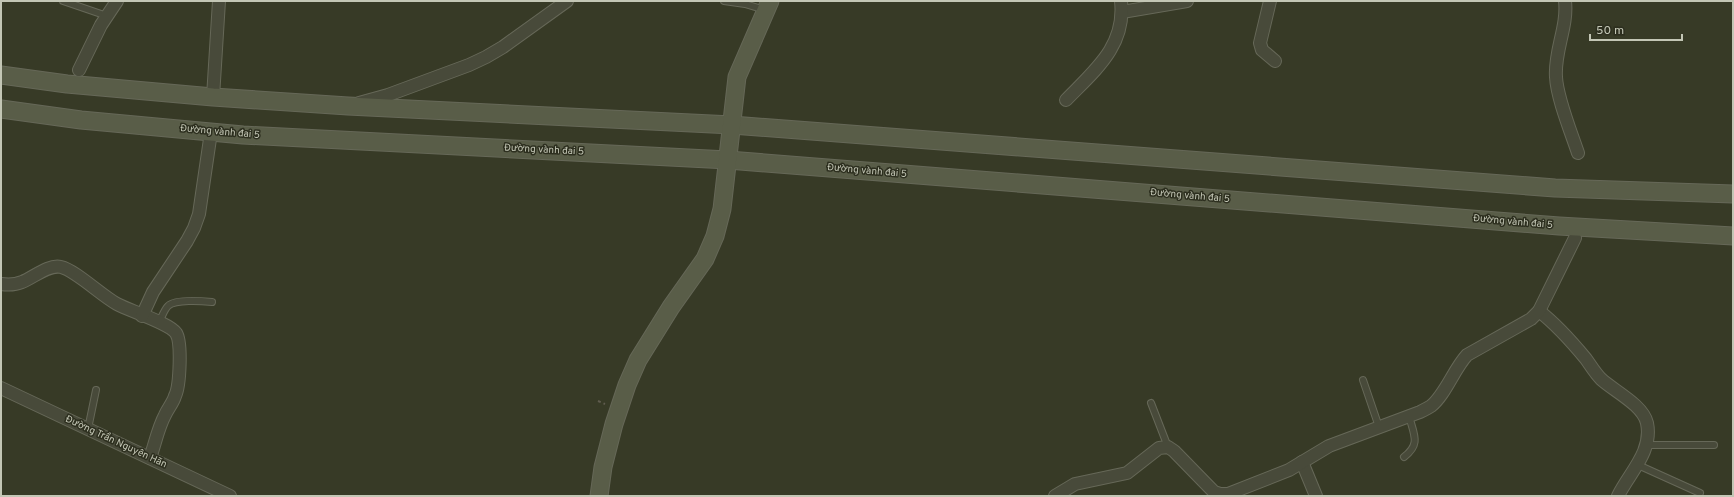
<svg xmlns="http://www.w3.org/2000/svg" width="1734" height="497" font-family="Overpass,sans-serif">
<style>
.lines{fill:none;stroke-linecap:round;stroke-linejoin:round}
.lane-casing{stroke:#666858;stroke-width:8}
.street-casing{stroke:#666858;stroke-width:14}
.secondary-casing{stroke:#666858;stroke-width:19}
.path{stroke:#605c4f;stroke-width:2;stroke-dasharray:3 3;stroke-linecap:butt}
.lane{stroke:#484a3a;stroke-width:6}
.street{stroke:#484a3a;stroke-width:12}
.secondary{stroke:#595d48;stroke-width:17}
.labels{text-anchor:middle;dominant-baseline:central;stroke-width:3;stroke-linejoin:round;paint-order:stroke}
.street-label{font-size:10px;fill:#c3c6b5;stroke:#2d2f1f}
</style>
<rect width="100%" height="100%" fill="#373a26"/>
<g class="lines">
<defs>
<g id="lane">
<path d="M63,1L107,16"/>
<path d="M724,1L745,4L765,10"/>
<path d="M159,322C162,317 164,310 168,306C175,299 202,301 212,302"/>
<path d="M1363,380L1379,427"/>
<path d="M1151,403L1168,447"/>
<path d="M88,429L96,390"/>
<path d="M1645,445H1714"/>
<path d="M1404,457C1421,444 1414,435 1409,416"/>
<path d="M1638,465L1700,493"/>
</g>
<g id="street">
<path d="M1270,1L1260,43L1262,50L1275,61"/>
<path d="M1565,1C1568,27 1554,51 1556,77C1557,98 1571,132 1578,153"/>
<path d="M1122,12L1187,1"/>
<path d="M79,70L101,25L117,1"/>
<path d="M213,97L219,1"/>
<path d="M1066,100C1095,70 1126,46 1121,1"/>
<path d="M359,103L388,95L469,65L486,57L503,47L567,1"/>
<path d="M1,284C8,285 15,285 22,282C33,278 48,264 61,267C75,270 102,296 117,304C130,311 169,323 176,333C182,342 180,386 175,396C173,403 168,408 165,415C158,428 155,444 150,458"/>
<path d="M1539,311C1557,325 1572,342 1586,359C1591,366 1595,373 1601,379C1614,391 1643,405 1647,423C1653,452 1629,473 1618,496"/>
<path d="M142,316L153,292L187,241L194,228L199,214L211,132"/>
<path d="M1,388L230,496"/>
<path d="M1302,462L1316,496"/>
<path d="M1055,496L1075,484L1127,473L1159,448L1168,447L1174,451L1214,492L1220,494H1228L1289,470L1329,446L1420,412C1424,410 1428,408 1431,406C1445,395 1454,369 1467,355L1531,319L1539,311L1575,238"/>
</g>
<g id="secondary">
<path d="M1,75L67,84L213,97L348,106L732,125L1555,188L1733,194"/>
<path d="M1,109L81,120L243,135L728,160L1559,226L1733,236"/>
<path d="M599,496L603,467L614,424L627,385L638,360L671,307L705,259L715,236L722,209L737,77L770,1"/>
</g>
</defs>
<use href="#lane" class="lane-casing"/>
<use href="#street" class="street-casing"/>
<use href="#secondary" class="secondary-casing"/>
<path class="path" d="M598,401L605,404"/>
<use href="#lane" class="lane"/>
<use href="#street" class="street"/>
<use href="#secondary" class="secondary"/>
</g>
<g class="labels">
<g class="street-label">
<text transform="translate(220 132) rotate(5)">Đường vành đai 5</text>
<text transform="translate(544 150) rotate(3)">Đường vành đai 5</text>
<text transform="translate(867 171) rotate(5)">Đường vành đai 5</text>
<text transform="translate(1190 196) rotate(5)">Đường vành đai 5</text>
<text transform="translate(1513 222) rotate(5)">Đường vành đai 5</text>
<text transform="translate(116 442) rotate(25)">Đường Trần Nguyên Hãn</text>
</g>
</g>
<rect width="1734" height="497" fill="none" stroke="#c3c6b5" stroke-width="4"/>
<path d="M1590 34v6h92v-6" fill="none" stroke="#c3c6b5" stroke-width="2"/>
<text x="1596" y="34" font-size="12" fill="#c3c6b5" stroke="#2d2f1f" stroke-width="3" paint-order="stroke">50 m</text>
</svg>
